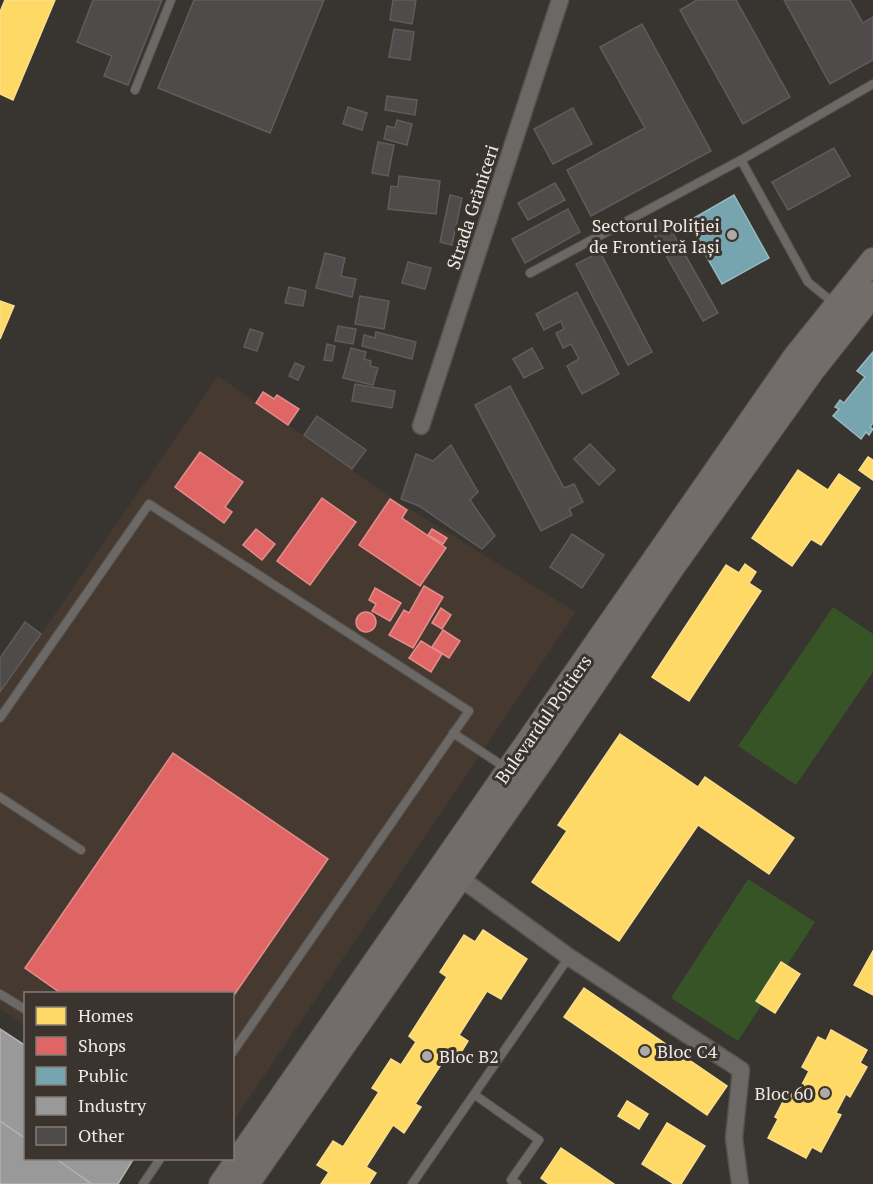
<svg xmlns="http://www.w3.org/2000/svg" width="873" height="1184" font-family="'PT Serif',serif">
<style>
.built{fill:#463a30}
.green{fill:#375427}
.homes{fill:#ffd966;stroke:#fade8c;stroke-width:1.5}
.shops{fill:#e06666;stroke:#e48d8c;stroke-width:1.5}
.public{fill:#76a5af;stroke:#9ab9bf;stroke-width:1.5}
.industry{fill:#999;stroke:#b2b1b0;stroke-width:1.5}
.building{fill:#4e4b4a;stroke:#605c5c;stroke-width:1.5}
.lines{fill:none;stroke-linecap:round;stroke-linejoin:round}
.service-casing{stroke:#55514e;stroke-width:10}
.minor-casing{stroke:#55514e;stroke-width:19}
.secondary-casing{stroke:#55514e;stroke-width:26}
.service{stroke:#6b6865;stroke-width:8}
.minor{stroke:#6b6865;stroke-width:16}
.secondary{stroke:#736c6b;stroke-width:24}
.poi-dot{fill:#aeaaa6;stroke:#3b332d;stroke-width:2}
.labels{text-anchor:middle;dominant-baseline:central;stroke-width:6;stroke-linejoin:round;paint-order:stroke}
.street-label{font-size:18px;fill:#eee9e5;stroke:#3b332d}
.poi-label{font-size:18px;fill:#eee9e5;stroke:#3b332d;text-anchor:end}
</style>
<rect width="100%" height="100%" fill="#383430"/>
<path class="built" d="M218,376L389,496L576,612L233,1122L232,994H26L25,1026L0,1008V694Z"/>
<g class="green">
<path d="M833,607L873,634V672L796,785L738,746Z"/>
<path d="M748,879L815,922L738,1041L671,998Z"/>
</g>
<g class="homes">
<path d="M5,0H55L13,100L0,94V12Z"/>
<path d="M0,301L14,306L0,339Z"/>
<path d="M868,457L873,460V480L859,470Z"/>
<path d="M798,470L828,490L839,474L860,488L821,545L811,539L792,566L752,538Z"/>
<path d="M745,564L756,572L749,583L761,591L689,701L652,677L726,565L739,573Z"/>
<path d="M620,734L698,787L705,777L794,838L769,874L698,825L619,941L532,882L567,831L558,825Z"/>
<path d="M483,930L527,959L501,999L487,991L459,1035L468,1041L457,1059L448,1054L415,1104L421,1107L404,1133L393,1125L366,1167L376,1173L369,1184H321L329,1172L317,1165L333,1141L343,1147L379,1092L372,1088L391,1059L401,1065L416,1042L409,1036L447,977L440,972L464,935L475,942Z"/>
<path d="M873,951V995L854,985Z"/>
<path d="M781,962L800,974L775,1013L756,1001Z"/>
<path d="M584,988L727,1086L707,1115L564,1017Z"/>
<path d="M831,1030L867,1050L860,1063L867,1067L850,1097L846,1094L836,1113L841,1115L821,1152L812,1147L806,1158L768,1138L778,1119L775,1117L788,1092L796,1096L809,1071L802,1067L818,1037L826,1041Z"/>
<path d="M627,1101L648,1114L639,1129L618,1116Z"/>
<path d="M667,1123L705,1146L681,1184H674L642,1164Z"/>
<path d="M561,1148L614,1184H549L541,1178Z"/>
</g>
<g class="shops">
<path d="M263,392L274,399L277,395L299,409L288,425L256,403Z"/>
<path d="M200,452L243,482L225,507L232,512L224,523L175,487Z"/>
<path d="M322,498L356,522L310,585L277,561Z"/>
<path d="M390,499L407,510L402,518L446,548L420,586L359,545Z"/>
<path d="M256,529L275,544L262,560L243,545Z"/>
<path d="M432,529L447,538L443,544L428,535Z"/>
<path d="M424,586L443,597L413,648L389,635L404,610L409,613Z"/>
<path d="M375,588L401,603L390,621L372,611L376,604L369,600Z"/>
<path d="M441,608L451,615L442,629L432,623Z"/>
<circle cx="366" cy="622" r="10"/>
<path d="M443,630L460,641L449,658L432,647Z"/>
<path d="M421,641L442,654L431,672L409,658Z"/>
<path d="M173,753L328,859L232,998V994H62L25,968Z"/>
</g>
<g class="public">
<path d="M734,195L769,258L722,284L687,222Z"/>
<path d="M873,352V423L870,427L873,429L869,435L866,432L861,439L833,416L839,409L835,407L840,400L844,403L865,377L857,371Z"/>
</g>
<g class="industry">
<path d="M0,1029L26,1046V1139L0,1121Z"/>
<path d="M0,1121L26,1139V1158H55L92,1184H0Z"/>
<path d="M55,1158H134L118,1184H92Z"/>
</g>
<g class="building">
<path d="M93,0H162L128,85L104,76L112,56L77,42Z"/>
<path d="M194,0H324L270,133L158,88Z"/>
<path d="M393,0H416L412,24L390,20Z"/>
<path d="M697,0H736L790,97L743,124L680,10Z"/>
<path d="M784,0H850L863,23L873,17V60L830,84Z"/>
<path d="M642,24L711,151L591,216L567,170L645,128L600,47Z"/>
<path d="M394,29L414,32L410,60L389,57Z"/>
<path d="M387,96L417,100L415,115L385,110Z"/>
<path d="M348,107L367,113L362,130L343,124Z"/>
<path d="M573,108L592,144L553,164L534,129Z"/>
<path d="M397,120L412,124L407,145L384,139L387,126L395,128Z"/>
<path d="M378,142L394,145L388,176L372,173Z"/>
<path d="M834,148L850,176L788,210L772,182Z"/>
<path d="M399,176L440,181L436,214L388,209L391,186L398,187Z"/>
<path d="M555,183L565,200L528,220L518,203Z"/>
<path d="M450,195L462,198L452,245L440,242Z"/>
<path d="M568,209L580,232L525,263L512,239Z"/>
<path d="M665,219L718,313L703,321L650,227Z"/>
<path d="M600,252L652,352L628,365L576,264Z"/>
<path d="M325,253L345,258L341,276L356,279L352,297L316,288Z"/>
<path d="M408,262L431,268L425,289L402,283Z"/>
<path d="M289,287L306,291L303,306L285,303Z"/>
<path d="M577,292L619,374L582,394L567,366L579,359L571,344L563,348L556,333L564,329L561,321L544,330L536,314Z"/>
<path d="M360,296L389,301L384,329L355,324Z"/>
<path d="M338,326L356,329L353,344L335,341Z"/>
<path d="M250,329L263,333L257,351L244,347Z"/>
<path d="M376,332L416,342L412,359L362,346L364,335L375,338Z"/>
<path d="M327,344L335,346L332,361L324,360Z"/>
<path d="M351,348L366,352L364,359L371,361L370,366L378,368L373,385L343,378Z"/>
<path d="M532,348L543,368L524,378L513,359Z"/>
<path d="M295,363L304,367L298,380L289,376Z"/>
<path d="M355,384L395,391L392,408L352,401Z"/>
<path d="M510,386L564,488L574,484L583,502L569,509L572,515L541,531L475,405Z"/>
<path d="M317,416L366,450L352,469L304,435Z"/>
<path d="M590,444L615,470L599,485L574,459Z"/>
<path d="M451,445L478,492L470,500L495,536L482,549L419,506L401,499L416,454L433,461Z"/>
<path d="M572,534L604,555L582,588L550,567Z"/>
<path d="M25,622L41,634L0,692V658Z"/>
</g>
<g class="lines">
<defs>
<g id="service">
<path d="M135,90L171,0"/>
<path d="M530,273L741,160"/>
<path d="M836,305L808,282L741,160L873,84"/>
<path d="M0,718L149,504L469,711L232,1053"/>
<path d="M453,733L506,768"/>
<path d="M0,797L81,850"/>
<path d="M0,994L26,1010"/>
<path d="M475,1095L539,1140L511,1180L517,1184"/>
<path d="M143,1184L160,1159"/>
<path d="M412,1184L569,957"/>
</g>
<g id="minor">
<path d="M421,426L560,0"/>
<path d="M460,878L569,957L741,1070L734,1138L740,1184"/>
</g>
<g id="secondary">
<path d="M221,1184L795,357L873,260"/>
<path d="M247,1184L546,754L672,568L812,371L873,294"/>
</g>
</defs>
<use href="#service" class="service-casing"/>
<use href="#minor" class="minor-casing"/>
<use href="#secondary" class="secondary-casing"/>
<use href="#service" class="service"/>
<use href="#minor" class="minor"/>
<use href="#secondary" class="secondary"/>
</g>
<g class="poi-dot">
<circle cx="732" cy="235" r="6"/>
<circle cx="645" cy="1051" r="6"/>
<circle cx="427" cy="1056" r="6"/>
<circle cx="825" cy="1093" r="6"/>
</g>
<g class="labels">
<g class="street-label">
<text transform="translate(472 207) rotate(-72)">Strada Grăniceri</text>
<text transform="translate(543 719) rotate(-55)">Bulevardul Poitiers</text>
</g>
<g class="poi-label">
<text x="720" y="225">Sectorul Poliției<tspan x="720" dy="21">de Frontieră Iași</tspan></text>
<text x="657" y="1051" text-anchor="start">Bloc C4</text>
<text x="439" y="1056" text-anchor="start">Bloc B2</text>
<text x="813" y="1093">Bloc 60</text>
</g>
</g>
<rect x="24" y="992" width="210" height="168" fill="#3b332d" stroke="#837c77" stroke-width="1.5"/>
<rect x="36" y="1007" width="30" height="18" fill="#ffd966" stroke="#837c77" stroke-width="1.5"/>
<text x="78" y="1022" font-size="18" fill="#eee9e5">Homes</text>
<rect x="36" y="1037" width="30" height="18" fill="#e06666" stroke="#837c77" stroke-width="1.5"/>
<text x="78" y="1052" font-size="18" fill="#eee9e5">Shops</text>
<rect x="36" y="1067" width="30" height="18" fill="#76a5af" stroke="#837c77" stroke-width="1.5"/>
<text x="78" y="1082" font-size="18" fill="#eee9e5">Public</text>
<rect x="36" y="1097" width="30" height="18" fill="#999999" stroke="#837c77" stroke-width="1.5"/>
<text x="78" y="1112" font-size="18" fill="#eee9e5">Industry</text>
<rect x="36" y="1127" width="30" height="18" fill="#4e4b4a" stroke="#837c77" stroke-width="1.5"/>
<text x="78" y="1142" font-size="18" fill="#eee9e5">Other</text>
</svg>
